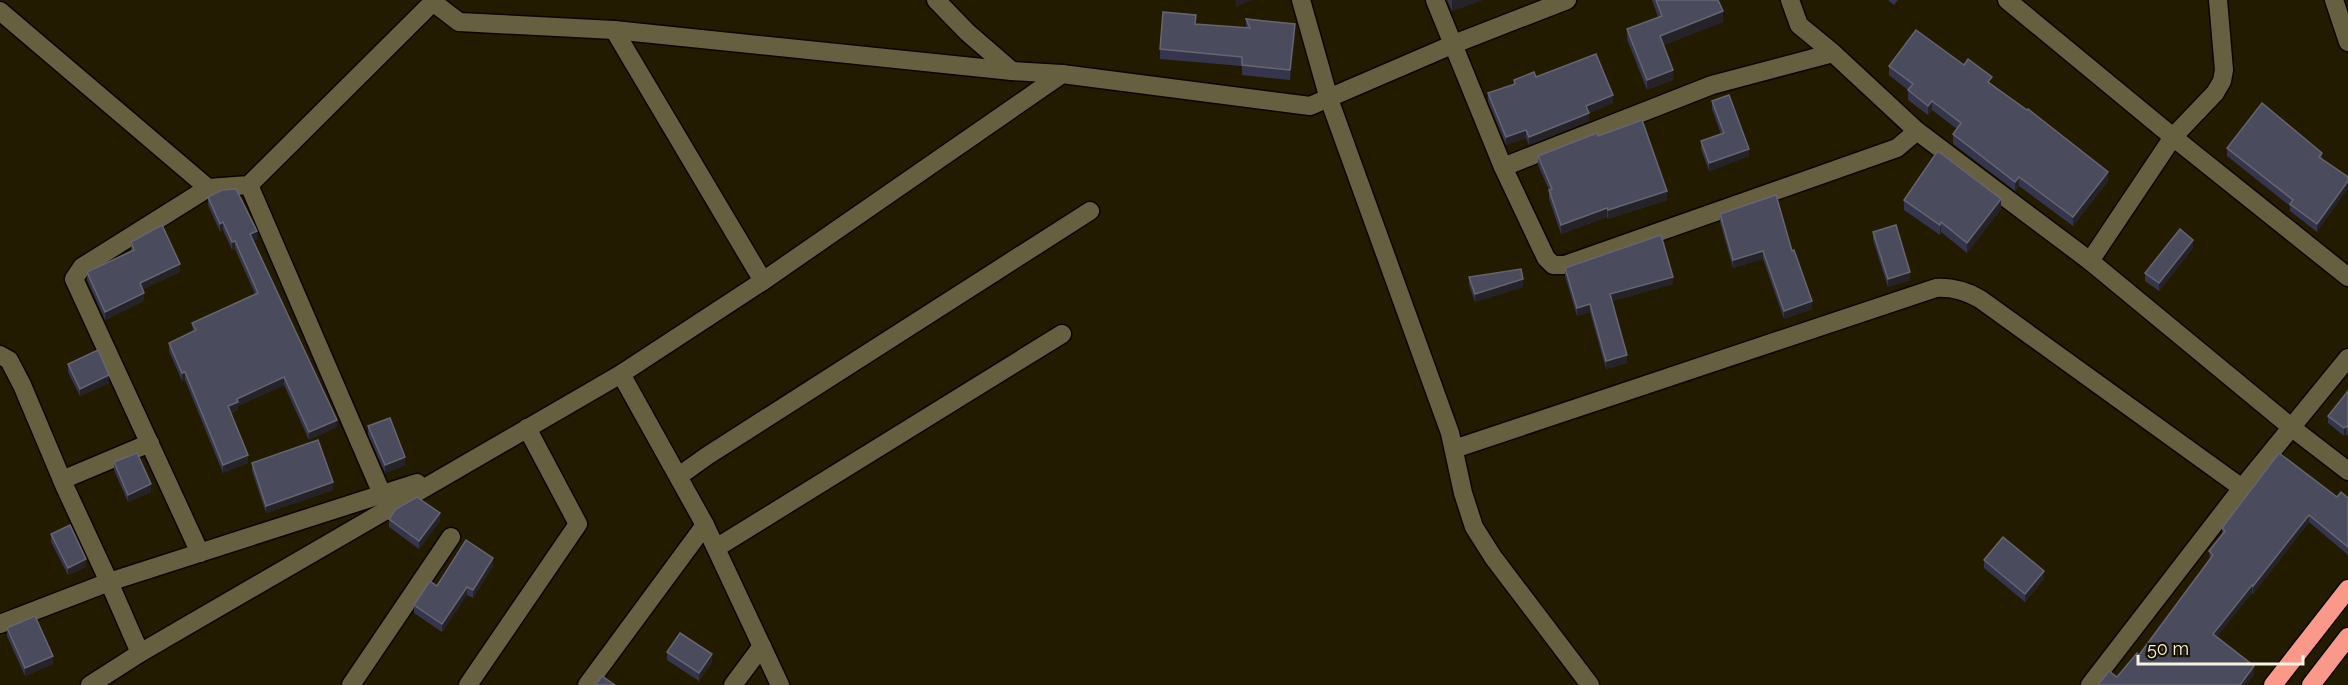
<svg xmlns="http://www.w3.org/2000/svg" width="2348" height="685" font-family="Raleway,sans-serif">
<style>
.lines{fill:none;stroke-linecap:round;stroke-linejoin:round}
.minor-casing{stroke:#0c0600;stroke-width:21}
.highway-casing{stroke:#0c0600;stroke-width:21}
.minor{stroke:#676040;stroke-width:18}
.highway{stroke:#fa988a;stroke-width:18}
.wall{fill:#35364d}
.shaded-wall{fill:#252328}
.building{fill:#4a4b5d;stroke:#656572;stroke-width:1.5}
</style>
<rect width="100%" height="100%" fill="#221b00"/>
<g class="lines">
<defs>
<g id="minor">
<path d="M936,0L967,32L1012,71"/>
<path d="M1301,0L1329,99L1450,433L1463,493L1474,527L1493,557L1590,685"/>
<path d="M1435,0L1503,167L1546,258L1553,265H1565L1897,148L1917,131"/>
<path d="M1790,0L1799,25L1833,53L1917,131L2090,261L2291,427L2348,471"/>
<path d="M2007,0L2173,137L2348,277"/>
<path d="M2334,0L2348,42"/>
<path d="M433,2L459,22L614,30L1012,71L1062,74"/>
<path d="M0,11L208,188L249,185L435,0"/>
<path d="M614,30L763,281"/>
<path d="M1503,167L1712,85L1833,53"/>
<path d="M249,185L382,494"/>
<path d="M2090,261L2173,137L2215,93L2222,81L2224,70L2218,0"/>
<path d="M0,355L9,360L22,385L65,487L109,582L417,483"/>
<path d="M621,374L705,525L780,685"/>
<path d="M1454,449L1936,288C1953,287 1966,291 1980,299L2242,488"/>
<path d="M679,476L707,456L1090,211"/>
<path d="M62,480L150,443"/>
<path d="M716,548L1062,334"/>
<path d="M200,553L74,279L82,267L208,188"/>
<path d="M0,624L109,582L140,653"/>
<path d="M90,685L140,653L621,374L763,281L1062,74L1310,106L1454,44L1567,0"/>
<path d="M351,685L451,537"/>
<path d="M468,685L578,524L527,428"/>
<path d="M587,685L705,525"/>
<path d="M733,685L762,646"/>
<path d="M2090,685L2242,488L2348,358"/>
</g>
<g id="highway">
<path d="M2273,685L2348,589"/>
<path d="M2311,685L2348,637"/>
</g>
</defs>
<use href="#minor" class="minor-casing"/>
<use href="#highway" class="highway-casing"/>
<use href="#minor" class="minor"/>
<use href="#highway" class="highway"/>
</g>
<g class="wall">
<path d="M1447,0H1482L1452,11Z"/>
<path d="M1652,0H1718L1723,22L1663,45L1673,80L1647,90L1627,39V29L1658,17Z"/>
<path d="M1888,0H1898L1894,5Z"/>
<path d="M1246,19L1295,34L1290,80L1242,75V66L1160,59V49L1196,24L1246,28Z"/>
<path d="M1964,65L1992,84L2108,181L2073,226L2019,186L2015,191L1953,144V134L1957,129L1932,110L1928,115L1908,100V90L1889,75V66Z"/>
<path d="M1536,77L1613,103L1589,113V121L1529,145L1526,138L1506,145L1488,101V93L1514,84V80Z"/>
<path d="M1712,101L1749,156L1709,171L1701,149V141L1721,134L1712,109Z"/>
<path d="M1598,136L1667,200L1608,219L1607,217L1561,234L1549,199V190L1538,165V156Z"/>
<path d="M2227,148L2322,153L2317,232L2290,211V206L2227,156Z"/>
<path d="M208,197L257,239L253,241L337,427L309,440L284,385L238,406V410L231,413L248,463L223,473L185,380L182,381L169,351V343L193,332L192,323L255,294L235,249L232,250L223,230L220,232L208,205Z"/>
<path d="M1904,200L2001,209L1967,253L1941,232L1940,235L1904,210Z"/>
<path d="M1720,214L1792,251L1812,309L1784,319L1763,259L1733,268L1720,222Z"/>
<path d="M1873,232L1910,280L1888,287L1873,240Z"/>
<path d="M131,242L180,272L143,289L144,301L105,320L87,280V272L131,251Z"/>
<path d="M2193,248L2159,291L2145,281V273Z"/>
<path d="M1565,268L1673,284L1612,301L1627,363L1606,369L1590,312L1577,316L1565,276Z"/>
<path d="M1469,277L1523,287L1475,302L1469,285Z"/>
<path d="M68,364L109,383L80,396L68,372Z"/>
<path d="M2348,392V436L2346,434L2344,436L2328,423V416Z"/>
<path d="M368,426L405,465L385,473L368,434Z"/>
<path d="M114,462L151,492L128,502L114,470Z"/>
<path d="M252,463L333,490L266,513L252,471Z"/>
<path d="M2337,497L2348,498V555L2309,522L2253,594L2252,593L2216,637L2254,674L2246,685H2098L2117,677L2139,655L2210,560L2209,551L2222,535V528Z"/>
<path d="M389,519L440,521L419,549L389,527Z"/>
<path d="M51,534L86,567L68,575L51,542Z"/>
<path d="M1984,560L2044,579L2025,602L1984,568Z"/>
<path d="M493,566L473,598L467,595L442,632L414,613V605L437,586Z"/>
<path d="M7,628L53,664L25,676L7,636Z"/>
<path d="M667,652L712,662L699,681L667,660Z"/>
</g>
<g class="shaded-wall">
<path d="M1236,0H1252L1236,7Z"/>
<path d="M1452,0H1482L1452,11Z"/>
<path d="M1723,11V22L1660,47V36Z"/>
<path d="M1295,24V34L1290,80V70Z"/>
<path d="M1673,70V80L1647,90V80Z"/>
<path d="M1613,95V103L1586,114V106Z"/>
<path d="M1932,101V110L1928,115V106Z"/>
<path d="M1589,113V121L1529,145V137Z"/>
<path d="M1526,130V138L1506,145V137Z"/>
<path d="M1749,149V156L1709,171V163Z"/>
<path d="M2108,172V181L2073,226V217Z"/>
<path d="M2019,177V186L2015,191V182Z"/>
<path d="M2348,181V189L2317,232V224Z"/>
<path d="M1667,191V200L1608,219V210Z"/>
<path d="M2001,199V209L1967,253V243Z"/>
<path d="M1607,208V217L1561,234V225Z"/>
<path d="M223,222V230L220,232V224Z"/>
<path d="M1941,222V232L1940,235V225Z"/>
<path d="M257,231V239L250,242V234Z"/>
<path d="M2193,240V248L2159,291V283Z"/>
<path d="M235,241V249L232,250V242Z"/>
<path d="M1763,251V259L1733,268V260Z"/>
<path d="M180,264V272L140,291V283Z"/>
<path d="M1910,272V280L1888,287V279Z"/>
<path d="M1673,277V284L1610,302V294Z"/>
<path d="M1523,279V287L1475,302V294Z"/>
<path d="M144,293V301L105,320V312Z"/>
<path d="M1812,301V309L1784,319V311Z"/>
<path d="M1590,304V312L1577,316V308Z"/>
<path d="M1627,355V363L1606,369V361Z"/>
<path d="M185,372V380L182,381V373Z"/>
<path d="M109,375V383L80,396V389Z"/>
<path d="M284,377V385L238,406V410L228,414V406L237,399Z"/>
<path d="M337,420V427L309,440V432Z"/>
<path d="M2346,426V434L2344,436V428Z"/>
<path d="M248,455V463L223,473V465Z"/>
<path d="M405,457V465L385,473V465Z"/>
<path d="M333,482V490L266,513V506Z"/>
<path d="M151,484V492L128,502V495Z"/>
<path d="M440,513V521L419,549V541Z"/>
<path d="M2309,515V522L2253,594V586Z"/>
<path d="M493,558V566L473,598V590Z"/>
<path d="M86,559V567L68,575V568Z"/>
<path d="M2044,571V579L2025,602V594Z"/>
<path d="M2252,585V593L2213,642V634Z"/>
<path d="M467,587V595L442,632V624Z"/>
<path d="M712,654V662L699,681V673Z"/>
<path d="M53,656V664L25,676V668Z"/>
<path d="M2254,666V674L2246,685H2240Z"/>
</g>
<g class="building">
<path d="M1656,0H1718L1723,11L1660,36L1673,70L1647,80L1627,29L1662,16Z"/>
<path d="M1163,12L1196,15L1195,24L1250,28L1246,19L1295,24L1290,70L1242,65V57L1160,49Z"/>
<path d="M1916,30L1964,65L1968,59L1992,77L1988,82L2027,110L2028,109L2108,172L2073,217L2019,177L2015,182L1953,134L1961,123L1932,101L1928,106L1908,90L1913,84L1889,66Z"/>
<path d="M1596,54L1613,95L1586,106L1589,113L1529,137L1526,130L1506,137L1488,93L1515,84L1514,80L1534,72L1536,77Z"/>
<path d="M1729,95L1749,149L1709,163L1701,141L1724,133L1712,101Z"/>
<path d="M2262,103L2322,153L2319,157L2348,177V181L2317,224L2290,204L2293,200L2227,148Z"/>
<path d="M1642,120L1667,191L1608,210L1607,208L1561,225L1549,190L1552,189L1538,156L1597,133L1598,136Z"/>
<path d="M1937,152H1939L2001,199L1967,243L1941,222L1940,225L1904,200Z"/>
<path d="M236,189L257,231L250,234L337,420L309,432L284,377L237,399L238,402L228,406L248,455L223,465L185,372L182,373L169,343L196,330L192,323L258,293L235,241L232,242L223,222L220,224L208,197L222,190Z"/>
<path d="M1776,195L1792,251L1794,250L1812,301L1784,311L1763,251L1733,260L1720,214Z"/>
<path d="M162,225L180,264L140,283L144,293L105,312L87,272L134,250L131,242Z"/>
<path d="M1896,225L1910,272L1888,279L1873,232Z"/>
<path d="M2180,229L2193,240L2159,283L2145,273Z"/>
<path d="M1661,235L1673,277L1610,294L1627,355L1606,361L1590,304L1577,308L1565,268Z"/>
<path d="M1521,269L1523,279L1475,294L1469,277Z"/>
<path d="M98,350L109,375L80,389L68,364Z"/>
<path d="M2348,391V428L2346,426L2344,428L2328,416Z"/>
<path d="M390,418L405,457L385,465L368,426Z"/>
<path d="M318,440L333,482L266,506L252,463Z"/>
<path d="M137,453L151,484L128,495L114,462Z"/>
<path d="M2279,453L2337,497L2341,492L2348,498V547L2309,515L2253,586L2252,585L2213,634L2254,666L2240,685H2098L2109,671L2117,677L2137,653L2139,655L2213,555L2209,551L2225,531L2222,528Z"/>
<path d="M417,497L440,513L419,541L389,519L396,509Z"/>
<path d="M70,525L86,559L68,568L51,534Z"/>
<path d="M2003,537L2044,571L2025,594L1984,560Z"/>
<path d="M466,540L493,558L473,590L467,587L442,624L414,605L430,581L437,586Z"/>
<path d="M35,616L53,656L25,668L7,628Z"/>
<path d="M680,633L712,654L699,673L667,652Z"/>
<path d="M602,676L615,685H595Z"/>
</g>
<path d="M2138 655v9h165v-9" fill="none" stroke="#f6f3e1" stroke-width="3"/>
<text x="2147" y="655" font-size="18" fill="#f6f3e1" stroke="#181200" stroke-width="4.5" paint-order="stroke">50 m</text>
</svg>
